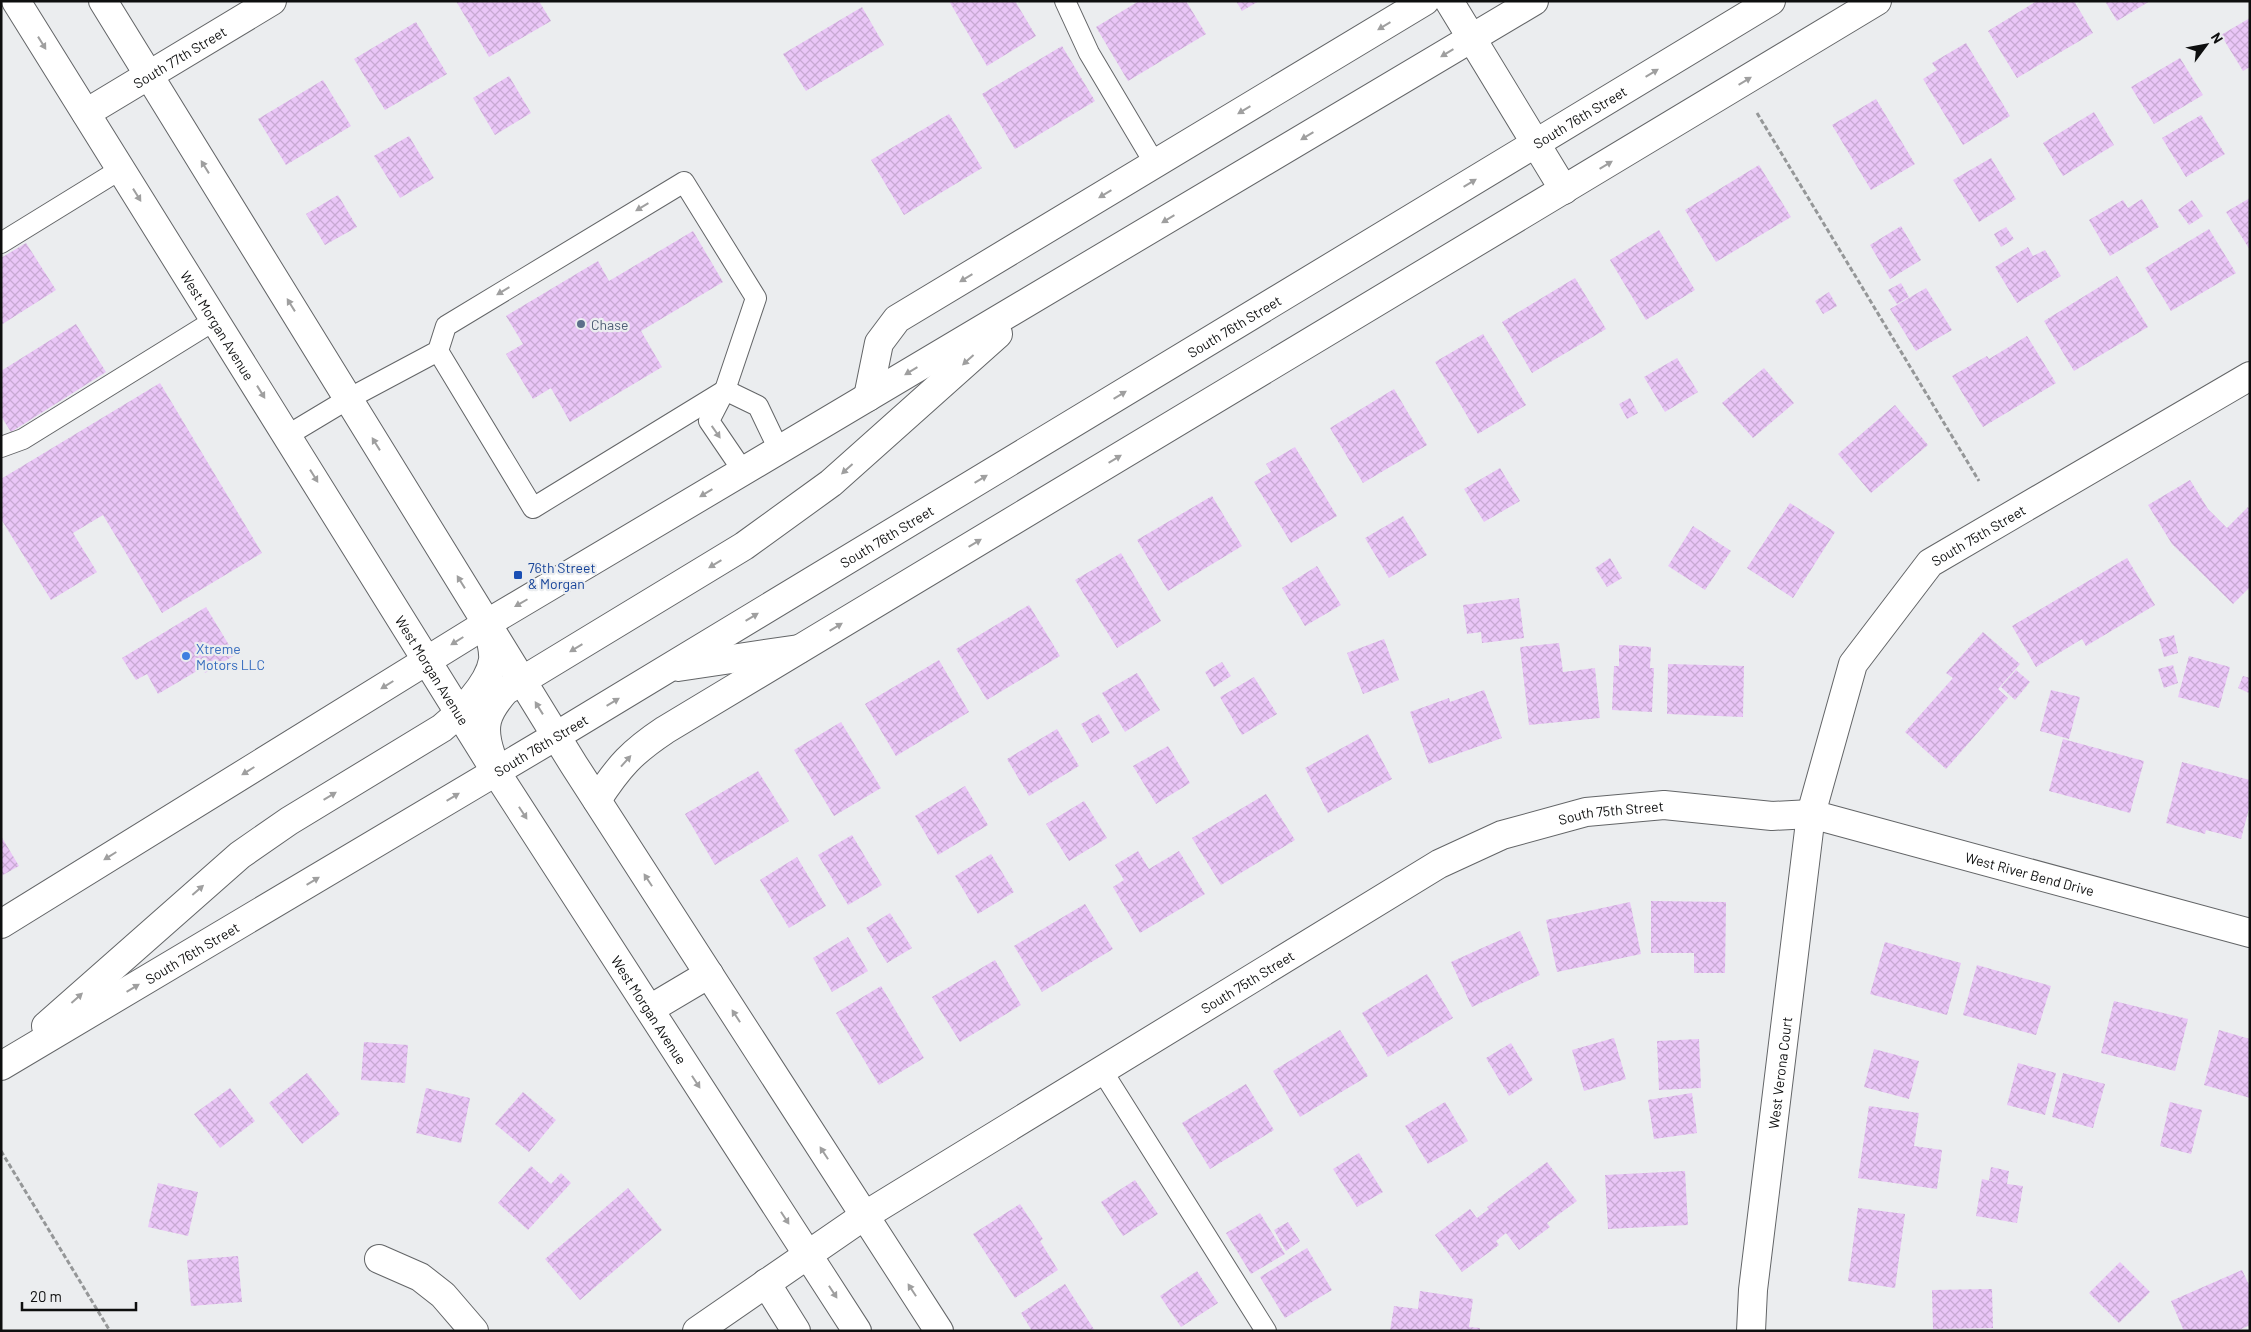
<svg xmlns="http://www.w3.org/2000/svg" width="2251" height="1332" font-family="Barlow,sans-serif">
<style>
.building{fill:url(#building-cross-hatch)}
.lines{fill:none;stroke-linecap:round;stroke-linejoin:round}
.lane-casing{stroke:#636567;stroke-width:22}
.street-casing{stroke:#636567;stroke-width:30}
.secondary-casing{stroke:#636567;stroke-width:30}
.path{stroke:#959798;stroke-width:3;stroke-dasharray:5 2.5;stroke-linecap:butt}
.lane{stroke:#fff;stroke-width:20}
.street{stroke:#fff;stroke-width:28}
.secondary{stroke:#fff;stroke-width:28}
.oneway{fill:#9f9f9f}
.service-dot{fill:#5c6f8a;stroke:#ebedef;stroke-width:2}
.transit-dot{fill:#1a4fb4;stroke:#ebedef;stroke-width:2}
.shop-dot{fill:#3f7fe0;stroke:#ebedef;stroke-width:2}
.labels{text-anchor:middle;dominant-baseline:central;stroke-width:4.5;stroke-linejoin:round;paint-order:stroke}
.street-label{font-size:14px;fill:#0e0f0f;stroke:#ebedef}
.service-label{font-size:14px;fill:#4e5e75;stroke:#ebedef;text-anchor:start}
.transit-label{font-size:14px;fill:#164399;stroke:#ebedef;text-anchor:start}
.shop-label{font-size:14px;fill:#366cbe;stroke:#ebedef;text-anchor:start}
</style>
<defs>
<pattern id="building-cross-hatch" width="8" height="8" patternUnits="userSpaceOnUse" patternTransform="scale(1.25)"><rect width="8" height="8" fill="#eac6f7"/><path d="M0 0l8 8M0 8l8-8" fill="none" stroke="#c8a9d3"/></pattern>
</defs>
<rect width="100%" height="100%" fill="#ebedef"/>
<g class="building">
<path d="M456,1H539L551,21L489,57Z"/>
<path d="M949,1H1015L1036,36L987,66Z"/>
<path d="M1139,1H1186L1206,34L1128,81L1096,27Z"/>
<path d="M1236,1H1259L1242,11Z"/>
<path d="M2037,1H2074L2093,33L2017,78L1988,31Z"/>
<path d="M2105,1H2150L2117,21Z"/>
<path d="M862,7L884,45L806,91L783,54Z"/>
<path d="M2250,18V67L2243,71L2221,35Z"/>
<path d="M416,22L447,74L385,110L354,59Z"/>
<path d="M1966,43L2010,116L1963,145L1923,79L1937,70L1932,63Z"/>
<path d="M1062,46L1095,101L1015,149L982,94Z"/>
<path d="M2180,58L2203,95L2154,124L2131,87Z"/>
<path d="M509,76L531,113L495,135L473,98Z"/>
<path d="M323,80L351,126L286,165L258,119Z"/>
<path d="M1876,99L1915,164L1871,190L1832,125Z"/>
<path d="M2094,112L2114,145L2063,176L2043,143Z"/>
<path d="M949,114L982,168L904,215L871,160Z"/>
<path d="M2201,115L2225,154L2186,177L2162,138Z"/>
<path d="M409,136L434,178L400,198L374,156Z"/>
<path d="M1991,158L2016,199L1979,222L1953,180Z"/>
<path d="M1759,165L1791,217L1716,262L1685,210Z"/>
<path d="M338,195L357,227L325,245L306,214Z"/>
<path d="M2250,198V250L2226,212Z"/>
<path d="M2142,199L2159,227L2110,256L2089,220L2123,200L2128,208Z"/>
<path d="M2192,200L2203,216L2189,225L2178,210Z"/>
<path d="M1901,226L1921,260L1890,279L1870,245Z"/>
<path d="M2006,227L2014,239L2001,247L1994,234Z"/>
<path d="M2209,229L2236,273L2171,311L2145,268Z"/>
<path d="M1659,230L1695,290L1646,320L1610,260Z"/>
<path d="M693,231L723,282L641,331L662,367L570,422L551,388L533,399L506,354L523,344L506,316L598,261L609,281Z"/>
<path d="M26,243L56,290L1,325V258Z"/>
<path d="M2028,247L2033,256L2045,250L2061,276L2017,303L1995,267Z"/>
<path d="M2117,276L2148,327L2074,371L2044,321Z"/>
<path d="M1575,278L1606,329L1532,373L1502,322Z"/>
<path d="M1901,283L1909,297L1897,304L1888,290Z"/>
<path d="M1926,288L1952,330L1916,351L1890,309Z"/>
<path d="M1829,292L1837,306L1823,314L1815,301Z"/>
<path d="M76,324L106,372L11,432L1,416V371Z"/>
<path d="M1483,334L1526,405L1478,434L1435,362Z"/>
<path d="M2027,336L2056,383L1983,427L1952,376L1987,356L1989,359Z"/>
<path d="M1677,358L1698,392L1665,412L1644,377Z"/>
<path d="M1764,368L1794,403L1753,438L1722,403Z"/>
<path d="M160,383L262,553L162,613L103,515L73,533L97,572L51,600L1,519V479Z"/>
<path d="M1394,389L1427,445L1363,483L1330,428Z"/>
<path d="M1630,398L1638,413L1627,419L1619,404Z"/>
<path d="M1895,405L1928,445L1871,493L1838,454Z"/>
<path d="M1295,447L1337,516L1291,543L1254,482L1271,472L1266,464Z"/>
<path d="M1500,468L1520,501L1484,522L1464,489Z"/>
<path d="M2190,480L2208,509L2227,528L2248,507L2250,509V587L2233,604L2172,544L2148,505Z"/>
<path d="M1212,496L1242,546L1168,591L1137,540Z"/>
<path d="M1790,503L1835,532L1793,598L1747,568Z"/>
<path d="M1403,516L1427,555L1389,578L1365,538Z"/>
<path d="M1693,526L1731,551L1705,590L1668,566Z"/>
<path d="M1121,553L1161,621L1117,648L1075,580Z"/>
<path d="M1610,558L1622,578L1607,587L1595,568Z"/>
<path d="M2127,558L2155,605L2086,646L2082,639L2036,667L2012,626Z"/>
<path d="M1317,566L1341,605L1305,626L1282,588Z"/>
<path d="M1519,598L1524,638L1482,643L1481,632L1467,634L1463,605Z"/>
<path d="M1029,605L1060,656L987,700L956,649Z"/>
<path d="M206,607L235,655L205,673L202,668L158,694L147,674L136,680L122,658Z"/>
<path d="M1983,632L2020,664L1998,689L2008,698L1946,769L1905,732L1953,678L1946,673Z"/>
<path d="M2174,635L2178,653L2164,657L2159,639Z"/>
<path d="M1384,639L1399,680L1363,694L1347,653Z"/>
<path d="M1559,643L1563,672L1595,668L1600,718L1529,725L1520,647Z"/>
<path d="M1619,645L1651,647L1650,668H1654L1652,712L1612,710L1614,666H1619Z"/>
<path d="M2189,656L2230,667L2219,708L2178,697Z"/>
<path d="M939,660L969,712L896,756L865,704Z"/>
<path d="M1222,662L1231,676L1214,687L1205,672Z"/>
<path d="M1668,664L1744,666L1743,717L1667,714Z"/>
<path d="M2173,665L2178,683L2164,688L2158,669Z"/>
<path d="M2016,670L2030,682L2015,700L2001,687Z"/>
<path d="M1137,673L1160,710L1125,732L1102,693Z"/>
<path d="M2243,676L2250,678L2249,693L2238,688Z"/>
<path d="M1254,677L1277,714L1242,735L1220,697Z"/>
<path d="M1484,690L1502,738L1429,764L1410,712L1449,698L1450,702Z"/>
<path d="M2051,690L2080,697L2069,739L2040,731Z"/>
<path d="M1099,714L1110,733L1092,743L1081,724Z"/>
<path d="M841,722L881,788L834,816L794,750Z"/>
<path d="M1057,729L1079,766L1029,796L1007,759Z"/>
<path d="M1368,734L1392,779L1328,813L1305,768Z"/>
<path d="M2063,739L2144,761L2130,813L2049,791Z"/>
<path d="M1168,746L1190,783L1156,804L1133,766Z"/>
<path d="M2182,762L2250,780V805L2241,839L2206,830L2205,834L2166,823Z"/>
<path d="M758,771L789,821L715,865L685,814Z"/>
<path d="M965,786L988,825L938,855L915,816Z"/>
<path d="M1266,794L1295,840L1221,885L1192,838Z"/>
<path d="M1084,801L1107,838L1069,861L1046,824Z"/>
<path d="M852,835L882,885L848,905L818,855Z"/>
<path d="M1,836L19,866L1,876Z"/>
<path d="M1138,851L1149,869L1179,851L1205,894L1140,933L1113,887L1124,880L1115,865Z"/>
<path d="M991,854L1014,892L978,914L955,876Z"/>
<path d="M797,857L826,906L789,928L760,880Z"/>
<path d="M1651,901L1726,902L1725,973H1694V953H1651Z"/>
<path d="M1630,902L1641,954L1557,972L1546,920Z"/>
<path d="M1085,904L1113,949L1042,992L1014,946Z"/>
<path d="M890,913L912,948L887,963L866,928Z"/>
<path d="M1520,931L1540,975L1472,1007L1451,962Z"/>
<path d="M848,937L868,971L832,992L813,958Z"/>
<path d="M1885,942L1961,963L1947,1015L1870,994Z"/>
<path d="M995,960L1021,1005L960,1042L932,997Z"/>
<path d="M1977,965L2051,986L2036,1035L1963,1015Z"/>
<path d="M1427,974L1453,1018L1388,1057L1362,1013Z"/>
<path d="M881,986L924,1058L879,1085L836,1013Z"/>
<path d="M2114,1001L2188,1019L2175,1071L2101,1053Z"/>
<path d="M1340,1030L1368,1076L1300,1117L1273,1071Z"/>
<path d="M2219,1030L2250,1039V1098L2204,1085Z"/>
<path d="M1614,1038L1626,1079L1584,1091L1572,1050Z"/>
<path d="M1699,1039L1701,1088L1659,1090L1657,1041Z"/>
<path d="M364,1042L408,1045L405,1083L361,1080Z"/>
<path d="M1511,1043L1533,1080L1509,1096L1486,1058Z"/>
<path d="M1874,1049L1919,1061L1909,1099L1864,1087Z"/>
<path d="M2018,1063L2056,1073L2045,1115L2007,1105Z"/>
<path d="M307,1073L340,1114L302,1144L269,1103Z"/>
<path d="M2063,1073L2105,1084L2093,1128L2052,1117Z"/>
<path d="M1246,1084L1274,1130L1210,1169L1182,1123Z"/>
<path d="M230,1088L255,1121L220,1148L194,1114Z"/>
<path d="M426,1088L470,1098L461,1143L416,1133Z"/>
<path d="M523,1092L556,1120L529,1152L495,1124Z"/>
<path d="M1692,1093L1697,1133L1654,1139L1648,1100Z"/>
<path d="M1445,1102L1468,1141L1428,1164L1405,1126Z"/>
<path d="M2170,1102L2202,1110L2191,1154L2160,1146Z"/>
<path d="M1869,1106L1919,1113L1914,1146L1942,1150L1937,1189L1858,1178Z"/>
<path d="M1359,1153L1383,1192L1357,1207L1333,1169Z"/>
<path d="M1547,1162L1577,1201L1547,1223L1550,1227L1519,1250L1506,1233L1496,1241L1499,1245L1462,1272L1435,1235L1470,1209L1477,1218L1489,1209L1487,1207Z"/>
<path d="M531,1166L551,1184L561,1173L571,1183L528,1230L498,1203Z"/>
<path d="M1991,1167L2009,1171L2007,1184L2023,1186L2017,1223L1976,1216L1982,1179L2001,1183L1989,1180Z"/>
<path d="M1685,1171L1688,1225L1608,1229L1605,1175Z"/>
<path d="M1135,1180L1158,1214L1123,1236L1101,1202Z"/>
<path d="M158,1183L198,1192L188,1236L148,1227Z"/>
<path d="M628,1188L662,1230L580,1300L545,1259Z"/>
<path d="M1020,1204L1043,1239L1040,1241L1058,1270L1015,1298L973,1234Z"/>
<path d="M1858,1208L1905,1214L1895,1288L1848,1281Z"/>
<path d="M1260,1213L1285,1254L1251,1274L1226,1233Z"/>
<path d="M1288,1222L1300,1241L1286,1251L1274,1230Z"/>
<path d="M1307,1248L1332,1290L1285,1318L1260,1277Z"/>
<path d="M238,1256L242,1302L191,1306L187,1260Z"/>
<path d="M2120,1262L2150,1292L2119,1323L2089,1293Z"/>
<path d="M2242,1270L2250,1287V1325L2237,1331H2184L2171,1301Z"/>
<path d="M1197,1271L1218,1303L1181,1327L1160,1296Z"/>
<path d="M1065,1284L1095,1331H1032L1021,1313Z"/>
<path d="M1992,1289L1993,1328L1933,1329L1932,1290Z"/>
<path d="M1420,1291L1473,1299L1469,1327L1480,1328V1331H1390L1394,1306L1418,1309Z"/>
</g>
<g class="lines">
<defs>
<g id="lane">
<path d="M1065,1L1089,53L1155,164"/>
<path d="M1,243L121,169"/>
<path d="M438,351L533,508L724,391"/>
<path d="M725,390L758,406L779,450"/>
<path d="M288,435L348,399L438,351L446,326L684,182L756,298L725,390L709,421L743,471"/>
<path d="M1,447L23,439L215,320"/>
<path d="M1101,1069L1266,1331"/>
</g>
<g id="street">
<path d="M1449,1L1564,190"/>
<path id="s1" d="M86,113L272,1"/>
<path d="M868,397L879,343L897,319L1425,1"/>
<path d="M597,800C619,766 632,752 665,730L1877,1"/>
<path d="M379,1259L420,1277L443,1295L474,1331"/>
<path d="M766,1283L796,1331"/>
<path id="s2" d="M697,1331L864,1216L1439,864L1502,835L1586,812L1664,805L1772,816L1811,814L2250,933"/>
<path id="s3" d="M1751,1331L1753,1290L1811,814L1853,664L1930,563L2250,376"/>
</g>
<g id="secondary">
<path id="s4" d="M16,1L496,772L857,1331"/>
<path d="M103,1L574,765L939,1331"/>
<path d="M678,667L799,649"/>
<path d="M491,755C481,726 486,713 505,691L744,546L831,483L998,334"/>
<path d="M1,924L486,624L1534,1"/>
<path d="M650,1009L709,974"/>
<path d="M46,1026L240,855L289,821L442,728C460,713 489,685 493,660C494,650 491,640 488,630"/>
<path id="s5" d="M1,1066L556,736L1771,1"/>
</g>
</defs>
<use href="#lane" class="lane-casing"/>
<use href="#street" class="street-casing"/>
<use href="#secondary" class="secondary-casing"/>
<g class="path">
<path d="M1757,113L1979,481"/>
<path d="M1,1151L110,1331"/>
</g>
<use href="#lane" class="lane"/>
<use href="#street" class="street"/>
<use href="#secondary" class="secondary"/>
</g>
<defs><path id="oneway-solid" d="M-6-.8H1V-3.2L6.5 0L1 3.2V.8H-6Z" transform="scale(1.25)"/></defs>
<g class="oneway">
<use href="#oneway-solid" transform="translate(1384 26) rotate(149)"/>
<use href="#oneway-solid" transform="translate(42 43) rotate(58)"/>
<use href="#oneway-solid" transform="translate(1447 53) rotate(149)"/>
<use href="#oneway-solid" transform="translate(1652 73) rotate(-31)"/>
<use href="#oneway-solid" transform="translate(1745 81) rotate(-31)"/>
<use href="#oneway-solid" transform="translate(1244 110) rotate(149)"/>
<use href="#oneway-solid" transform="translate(1307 136) rotate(149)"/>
<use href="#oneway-solid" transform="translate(1606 165) rotate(-31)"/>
<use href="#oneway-solid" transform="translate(205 167) rotate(-122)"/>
<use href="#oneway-solid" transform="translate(1470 183) rotate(-31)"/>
<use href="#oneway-solid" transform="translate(1105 194) rotate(149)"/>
<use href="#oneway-solid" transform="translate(137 195) rotate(58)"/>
<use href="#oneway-solid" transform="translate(642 207) rotate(149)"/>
<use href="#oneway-solid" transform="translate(1168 219) rotate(149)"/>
<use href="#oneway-solid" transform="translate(966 278) rotate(149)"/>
<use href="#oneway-solid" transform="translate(503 291) rotate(149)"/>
<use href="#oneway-solid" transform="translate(291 305) rotate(-122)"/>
<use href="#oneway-solid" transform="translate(968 360) rotate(138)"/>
<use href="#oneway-solid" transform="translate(911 371) rotate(149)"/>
<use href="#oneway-solid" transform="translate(261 392) rotate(58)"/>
<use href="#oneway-solid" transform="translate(1120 395) rotate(-31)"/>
<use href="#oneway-solid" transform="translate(716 432) rotate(55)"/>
<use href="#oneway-solid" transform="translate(376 444) rotate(-122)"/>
<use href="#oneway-solid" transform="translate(1115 459) rotate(-31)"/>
<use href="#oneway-solid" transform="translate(847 469) rotate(138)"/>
<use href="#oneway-solid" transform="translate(314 476) rotate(58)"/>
<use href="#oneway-solid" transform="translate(981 479) rotate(-31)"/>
<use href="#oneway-solid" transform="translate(706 493) rotate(149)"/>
<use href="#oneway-solid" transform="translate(975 543) rotate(-31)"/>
<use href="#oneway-solid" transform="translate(715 564) rotate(149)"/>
<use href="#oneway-solid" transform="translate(461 582) rotate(-122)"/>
<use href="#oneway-solid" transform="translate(521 603) rotate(150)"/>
<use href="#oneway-solid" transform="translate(752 617) rotate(-31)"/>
<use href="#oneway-solid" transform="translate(836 627) rotate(-31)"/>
<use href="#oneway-solid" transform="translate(457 641) rotate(148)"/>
<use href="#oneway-solid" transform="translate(576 648) rotate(149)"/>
<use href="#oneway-solid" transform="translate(387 685) rotate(148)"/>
<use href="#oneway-solid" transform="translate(613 702) rotate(-31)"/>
<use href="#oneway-solid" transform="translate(539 708) rotate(-122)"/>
<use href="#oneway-solid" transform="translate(626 761) rotate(-48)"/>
<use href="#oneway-solid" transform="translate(248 771) rotate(148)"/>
<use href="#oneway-solid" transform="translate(330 796) rotate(-31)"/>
<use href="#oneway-solid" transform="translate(453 797) rotate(-31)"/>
<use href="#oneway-solid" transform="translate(523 813) rotate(57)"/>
<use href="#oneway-solid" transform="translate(110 856) rotate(148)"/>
<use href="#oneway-solid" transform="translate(648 880) rotate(-123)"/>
<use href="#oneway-solid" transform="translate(313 881) rotate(-31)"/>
<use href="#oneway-solid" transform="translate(198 890) rotate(-41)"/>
<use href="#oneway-solid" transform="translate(133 988) rotate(-31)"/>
<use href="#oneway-solid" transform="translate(77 998) rotate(-42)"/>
<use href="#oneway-solid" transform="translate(736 1016) rotate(-123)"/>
<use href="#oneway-solid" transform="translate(696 1082) rotate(57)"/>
<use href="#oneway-solid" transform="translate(824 1153) rotate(-123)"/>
<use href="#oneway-solid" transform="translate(785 1218) rotate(57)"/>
<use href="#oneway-solid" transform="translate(912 1290) rotate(-123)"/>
<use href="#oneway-solid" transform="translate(833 1292) rotate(57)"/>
</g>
<circle class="service-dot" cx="581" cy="324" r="5"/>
<rect class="transit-dot" x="513" y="570" width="10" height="10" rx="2.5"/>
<circle class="shop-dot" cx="186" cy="656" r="5"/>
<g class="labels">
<g class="street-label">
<text stroke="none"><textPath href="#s1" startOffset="109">South 77th Street</textPath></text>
<text stroke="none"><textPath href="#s5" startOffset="1842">South 76th Street</textPath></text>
<text stroke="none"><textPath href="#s4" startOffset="382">West Morgan Avenue</textPath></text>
<text stroke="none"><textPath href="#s5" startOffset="1438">South 76th Street</textPath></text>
<text stroke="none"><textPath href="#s5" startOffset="1032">South 76th Street</textPath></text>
<text stroke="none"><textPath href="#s3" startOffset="859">South 75th Street</textPath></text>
<text stroke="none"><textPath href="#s4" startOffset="788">West Morgan Avenue</textPath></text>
<text stroke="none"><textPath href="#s5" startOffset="628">South 76th Street</textPath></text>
<text stroke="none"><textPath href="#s2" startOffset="1058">South 75th Street</textPath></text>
<text stroke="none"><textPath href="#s2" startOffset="1486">West River Bend Drive</textPath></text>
<text stroke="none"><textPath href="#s5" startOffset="222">South 76th Street</textPath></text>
<text stroke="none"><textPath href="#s2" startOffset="652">South 75th Street</textPath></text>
<text stroke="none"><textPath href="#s4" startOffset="1191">West Morgan Avenue</textPath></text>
<text stroke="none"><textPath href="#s3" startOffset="260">West Verona Court</textPath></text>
</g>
<g class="service-label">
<text x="591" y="324">Chase</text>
</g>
<g class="transit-label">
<text x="528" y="567">76th Street<tspan x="528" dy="16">&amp; Morgan</tspan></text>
</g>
<g class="shop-label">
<text x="196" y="648">Xtreme<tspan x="196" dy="16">Motors LLC</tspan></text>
</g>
</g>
<rect width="2251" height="1332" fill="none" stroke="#0e0f0f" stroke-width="5"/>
<g transform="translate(2206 45) rotate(58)" stroke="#ebedef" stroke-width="4" paint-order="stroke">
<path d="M0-4L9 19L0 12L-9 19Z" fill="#0e0f0f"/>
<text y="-8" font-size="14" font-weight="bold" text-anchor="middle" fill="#0e0f0f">N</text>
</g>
<path d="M22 1302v8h114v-8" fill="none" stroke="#0e0f0f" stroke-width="2.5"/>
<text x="30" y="1302" font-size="15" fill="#0e0f0f" stroke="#ebedef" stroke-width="4" paint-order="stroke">20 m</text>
</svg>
